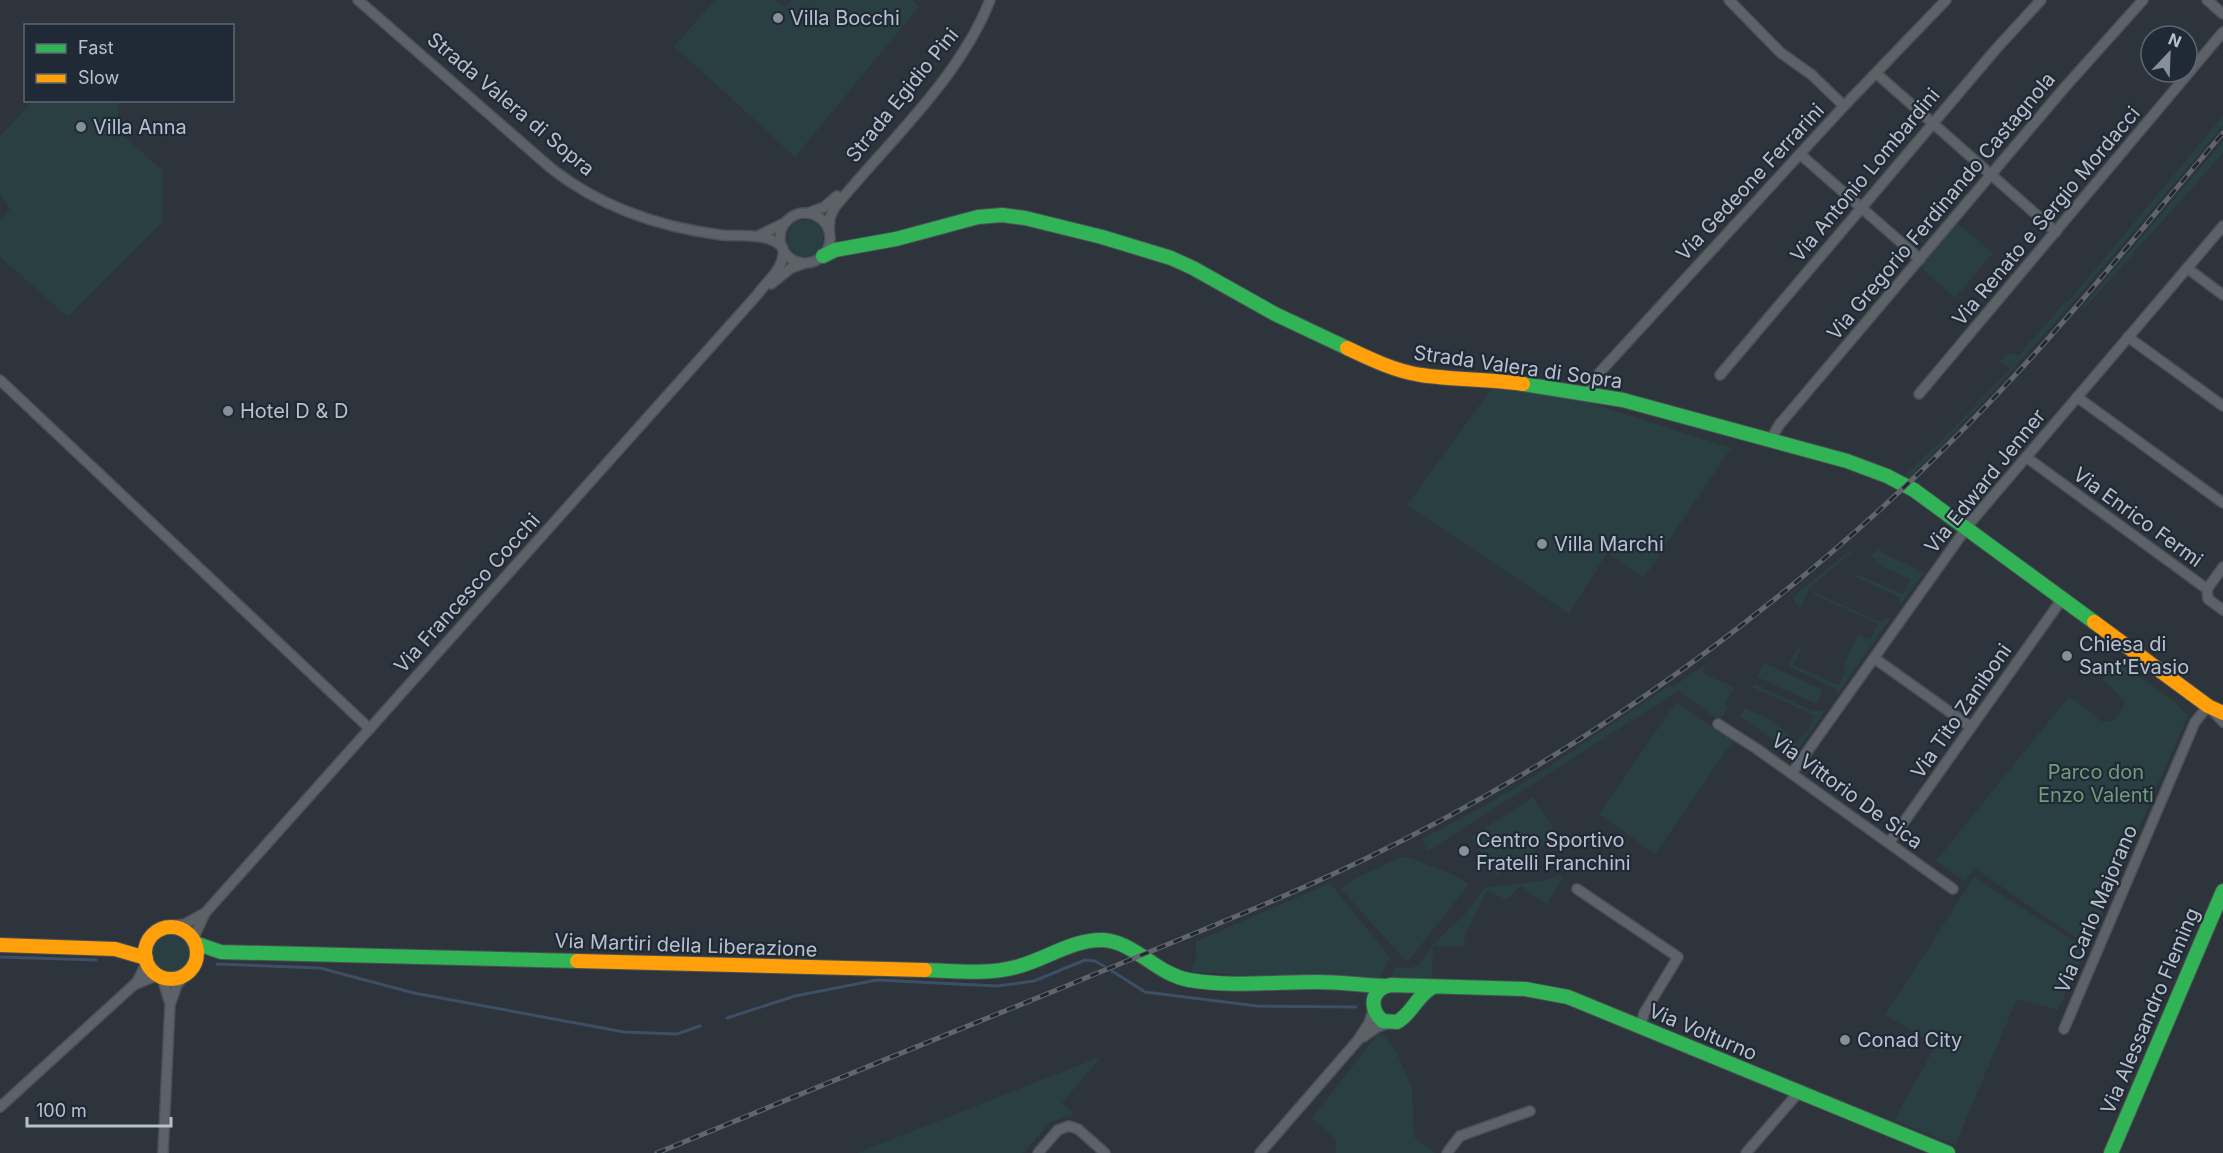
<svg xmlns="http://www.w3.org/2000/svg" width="2223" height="1153" font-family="Inter,sans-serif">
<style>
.green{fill:#2a3f41;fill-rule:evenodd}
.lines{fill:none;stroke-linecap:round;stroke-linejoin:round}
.stream{stroke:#3c4f66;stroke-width:3}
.street-casing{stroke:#4b5055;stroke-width:12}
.fast-casing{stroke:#4b5055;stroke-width:16}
.slow-casing{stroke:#4b5055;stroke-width:16}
.street{stroke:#5d6269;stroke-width:9}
.fast{stroke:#30b455;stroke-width:14}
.slow{stroke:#ff9f0a;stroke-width:14}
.rail-casing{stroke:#62666c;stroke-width:5}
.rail{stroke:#202a37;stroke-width:3;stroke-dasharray:9;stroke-linecap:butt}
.poi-dot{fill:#878f99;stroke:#202a37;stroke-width:2}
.labels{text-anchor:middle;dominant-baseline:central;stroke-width:4.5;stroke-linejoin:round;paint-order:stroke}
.poi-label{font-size:20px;fill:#b8c0cb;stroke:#202a37;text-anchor:start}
.street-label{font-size:20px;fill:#b8c0cb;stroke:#202a37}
.park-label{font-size:20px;fill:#709c78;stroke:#202a37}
</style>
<rect width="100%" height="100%" fill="#2d343b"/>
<g class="green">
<path d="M715,0H776L785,7L792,0H912L919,7L795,157L674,46Z"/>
<path d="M33,101H118V131L162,170V222L68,317L0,257V222L10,209L0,193V136Z"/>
<path d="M2223,116V126C2121,246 2021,367 1909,478L1905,475L1948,434L2010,369L2000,361L2008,353L2018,356L2066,301L2068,302Z"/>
<path d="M2223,141V153L2085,308L2083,306Z"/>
<circle cx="805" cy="238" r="18"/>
<path d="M1957,223L1993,253L1955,298L1920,267Z"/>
<path d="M1995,278L2001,281L1982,303C1974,293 1983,280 1995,278Z"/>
<path d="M1492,388L1575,398L1731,448L1644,578L1607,553L1569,614L1407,505Z"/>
<path d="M1878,549L1884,554L1924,572L1900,605L1899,597L1856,577L1857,574L1903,594L1910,579L1874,563L1876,559L1870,556Z"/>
<path d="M1849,551L1851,553L1810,587L1800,608L1792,598Z"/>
<path d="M1814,592L1880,622L1892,616L1837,695L1835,688L1790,667L1789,665L1797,648L1843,667L1858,634L1870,640L1878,624L1813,594ZM1801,649L1846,669L1839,685L1793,665Z"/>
<path d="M2116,660L2173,700L2188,715L2088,946L1974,868L1965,882L1936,861L2069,696L2101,721L2107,722L2115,719L2124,706V700L2103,680Z"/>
<path d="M1764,663L1823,690L1817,704L1757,677Z"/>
<path d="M1706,664L1702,673L1734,687L1725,705L1728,708L1719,720L1678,691L1428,851L1421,839L1482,807L1544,770L1670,685L1673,687Z"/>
<path d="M1754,684L1813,711L1826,710L1794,755L1740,716L1745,708L1775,722L1796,742L1807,731L1814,715L1752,687Z"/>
<path d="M1676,702L1733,741L1655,854L1599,814Z"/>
<path d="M1533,797L1558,835L1497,876L1471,837Z"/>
<path d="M1401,857H1408L1452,874L1469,884L1410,959H1404L1341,889L1356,878Z"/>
<path d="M1560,875L1564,877L1547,904L1520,886L1507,900L1487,891L1465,936L1464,947L1433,946L1432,979L1391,977L1394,967L1410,968L1419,965L1433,944L1466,913L1485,887L1542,881Z"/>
<path d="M1974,877L2086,949L2058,1010L2017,999L1955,1145L1894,1120L1936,1045L1885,1015Z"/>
<path d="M1330,883L1390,957L1380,980L1366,982L1191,972L1197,955L1195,942Z"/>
<circle cx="171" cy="953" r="19"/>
<path d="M1380,1031L1396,1051L1412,1088L1414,1137L1435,1153H1336V1140L1312,1118Z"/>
<path d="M1102,1056L1062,1103L1073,1113L1070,1117H1063L1053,1122L1051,1121L1023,1153H857Z"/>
</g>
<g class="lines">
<g class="stream">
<path d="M0,957L96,960"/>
<path d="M217,964L320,968L414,993L624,1032L677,1034L700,1026"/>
<path d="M1112,971L1145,992L1257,1006L1356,1007"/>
<path d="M727,1018L795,996L877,980L997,986L1034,981L1085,960L1095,961L1104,966"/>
</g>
<defs>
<g id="street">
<path d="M358,0L552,169C602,208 659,227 721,235C740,237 768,232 782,247"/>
<path d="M1729,0L1781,53L1812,75L1844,106"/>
<path d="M2207,0L2223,14"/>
<path d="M1877,74L2056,232"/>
<path d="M1801,155L1920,259"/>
<path d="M808,213L824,207L837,196"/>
<circle cx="805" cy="238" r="25"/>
<path d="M829,231L830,217L835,207C888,142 959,79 990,0"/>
<path d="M758,236L786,222"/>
<path d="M2187,268L2223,295"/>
<path d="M771,284L791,268L805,263"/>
<path d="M2128,337L2223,406"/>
<path d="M1720,375L1996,49L2041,0"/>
<path d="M0,380L370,729"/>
<path d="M1588,394L1591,384L1600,372L1844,106L1946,0"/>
<path d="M1919,394L2223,32"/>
<path d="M2077,397L2223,503"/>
<path d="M1771,439L1779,425L2065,87L2143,0"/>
<path d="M2026,457L2207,589L2208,599L2223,610"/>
<path d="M2207,589L2223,567"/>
<path d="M1874,658L1971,727"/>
<path d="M1718,724L1757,749L1953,889"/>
<path d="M1792,773L1970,523L2223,226"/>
<path d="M1889,843L2062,599"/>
<path d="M1577,889L1678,957L1644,1013L1641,1026"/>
<path d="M168,927L185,924L203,914"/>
<path d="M193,939L205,913L757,295C767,281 786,267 783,248"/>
<path d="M162,977L170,1004L163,1153"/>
<path d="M136,984L158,975"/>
<path d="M171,1002L177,985L186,974"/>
<path d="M2064,1029L2195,722L2208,706L2223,722"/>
<path d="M1363,1037L1377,1027L1390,1023"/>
<path d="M0,1107L137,982L147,962"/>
<path d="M1038,1153L1058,1130L1069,1126L1078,1129L1105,1153"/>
<path d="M1260,1153L1358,1040L1369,1023L1373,1010"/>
<path d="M1447,1153L1460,1136L1530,1111"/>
<path d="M1746,1153L1798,1093"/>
</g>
<g id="fast">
<path d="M823,256L835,250L896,239L978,217L1002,215L1025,218L1102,237L1171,258L1193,268L1275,314L1347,348"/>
<path d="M1523,384L1623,400L1847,461L1887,476L1914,490L2094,622"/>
<path d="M195,943L221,952L577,961"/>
<path d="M925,970C955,971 987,975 1016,967C1045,960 1072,939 1103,940C1135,942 1156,974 1189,980C1232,987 1275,982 1317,982C1340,982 1363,985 1386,986"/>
<path d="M1433,987C1417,995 1412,1014 1397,1022L1383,1021C1368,1009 1371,988 1391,985L1525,989L1568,997L1948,1153"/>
<path d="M2111,1153L2223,891"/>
</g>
<g id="slow">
<path d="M1347,348C1370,359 1395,371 1421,375C1455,380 1489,379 1523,384"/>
<path d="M2094,622L2208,706L2223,713"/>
<circle cx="171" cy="953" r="26"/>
<path d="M0,945L115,949L146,958"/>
<path d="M577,961L925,970"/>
</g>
</defs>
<use href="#street" class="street-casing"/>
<use href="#fast" class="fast-casing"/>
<use href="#slow" class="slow-casing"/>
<use href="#street" class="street"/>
<use href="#fast" class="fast"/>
<use href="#slow" class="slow"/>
<defs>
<path id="rail" d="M657,1153C793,1097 928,1042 1064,987C1164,945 1265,907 1363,860C1506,791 1642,705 1766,606C1844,545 1917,478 1985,407C2069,320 2145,225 2223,133"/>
</defs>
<use href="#rail" class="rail-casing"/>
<use href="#rail" class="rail"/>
</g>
<g class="poi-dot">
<circle cx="778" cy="18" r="6"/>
<circle cx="81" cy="127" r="6"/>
<circle cx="228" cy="411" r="6"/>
<circle cx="1542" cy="544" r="6"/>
<circle cx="2067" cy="656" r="6"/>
<circle cx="1464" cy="851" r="6"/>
<circle cx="1845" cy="1040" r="6"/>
</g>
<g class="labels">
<g class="poi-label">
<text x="790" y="18">Villa Bocchi</text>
<text x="93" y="127">Villa Anna</text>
<text x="240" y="411">Hotel D &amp; D</text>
<text x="1554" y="544">Villa Marchi</text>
<text x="2079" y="644">Chiesa di<tspan x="2079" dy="23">Sant'Evasio</tspan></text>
<text x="1476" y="840">Centro Sportivo<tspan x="1476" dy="23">Fratelli Franchini</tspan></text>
<text x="1857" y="1040">Conad City</text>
</g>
<g class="street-label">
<text transform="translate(902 95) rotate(-51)">Strada Egidio Pini</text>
<text transform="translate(511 104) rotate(40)">Strada Valera di Sopra</text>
<text transform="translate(1865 175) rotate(-50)">Via Antonio Lombardini</text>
<text transform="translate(1750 182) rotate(-47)">Via Gedeone Ferrarini</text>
<text transform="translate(1941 206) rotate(-50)">Via Gregorio Ferdinando Castagnola</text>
<text transform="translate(2046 216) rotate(-50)">Via Renato e Sergio Mordacci</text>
<text transform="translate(1518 367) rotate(8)">Strada Valera di Sopra</text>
<text transform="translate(1985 481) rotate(-51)">Via Edward Jenner</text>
<text transform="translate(2138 517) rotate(36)">Via Enrico Fermi</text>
<text transform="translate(467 593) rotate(-48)">Via Francesco Cocchi</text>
<text transform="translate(1961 711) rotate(-55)">Via Tito Zaniboni</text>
<text transform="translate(1847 791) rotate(36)">Via Vittorio De Sica</text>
<text transform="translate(2096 909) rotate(-67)">Via Carlo Majorano</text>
<text transform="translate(686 945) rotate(2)">Via Martiri della Liberazione</text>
<text transform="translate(2150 1011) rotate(-67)">Via Alessandro Fleming</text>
<text transform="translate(1703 1032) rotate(23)">Via Volturno</text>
</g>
<g class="park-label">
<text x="2096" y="772">Parco don<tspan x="2096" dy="23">Enzo Valenti</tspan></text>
</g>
</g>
<rect x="24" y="24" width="210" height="78" fill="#202a37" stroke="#5d6672" stroke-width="1.5"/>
<rect x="36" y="44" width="30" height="9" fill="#30b455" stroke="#5d6672" stroke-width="1.5"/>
<text x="78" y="54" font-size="18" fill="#b8c0cb">Fast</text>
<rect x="36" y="74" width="30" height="9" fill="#ff9f0a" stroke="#5d6672" stroke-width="1.5"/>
<text x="78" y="84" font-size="18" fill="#b8c0cb">Slow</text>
<g transform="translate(2169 54) rotate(23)"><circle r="28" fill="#202a37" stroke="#5d6672" stroke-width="1.5"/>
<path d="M0-4.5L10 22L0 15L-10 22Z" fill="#878f99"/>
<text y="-9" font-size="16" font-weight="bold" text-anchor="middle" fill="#b8c0cb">N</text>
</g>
<path d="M27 1117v9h144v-9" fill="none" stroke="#b8c0cb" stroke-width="3"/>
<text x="36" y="1117" font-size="18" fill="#b8c0cb" stroke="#202a37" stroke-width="4.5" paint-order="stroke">100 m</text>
</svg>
